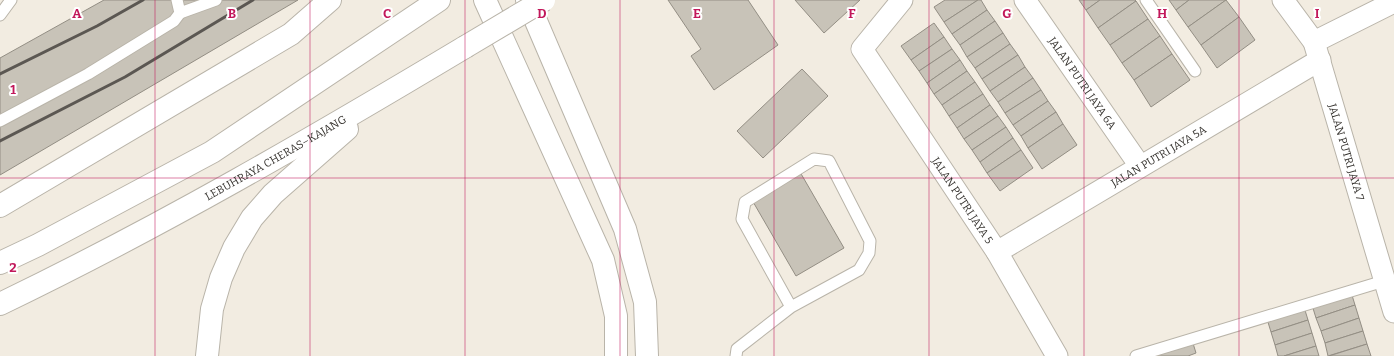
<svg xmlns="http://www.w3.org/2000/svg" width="1394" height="356" font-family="Bitter,serif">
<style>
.building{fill:#c8c3b8;stroke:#938e84}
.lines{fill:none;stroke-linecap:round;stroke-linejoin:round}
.service-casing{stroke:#b9b4a9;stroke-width:13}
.minor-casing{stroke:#b9b4a9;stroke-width:23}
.motorway-casing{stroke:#b9b4a9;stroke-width:24}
.service{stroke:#fff;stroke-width:11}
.minor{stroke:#fff;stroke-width:21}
.motorway{stroke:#fff;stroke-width:22}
.rail{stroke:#5b5752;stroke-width:3}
.motorway-bridge-casing{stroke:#b9b4a9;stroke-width:24;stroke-linecap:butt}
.motorway-bridge{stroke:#fff;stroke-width:22}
.grid{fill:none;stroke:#c2185b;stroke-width:1;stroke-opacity:0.55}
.labels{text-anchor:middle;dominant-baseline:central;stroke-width:4;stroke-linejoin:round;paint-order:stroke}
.street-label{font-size:11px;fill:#36332f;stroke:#fff}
.grid-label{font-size:13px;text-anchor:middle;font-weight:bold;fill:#c2185b;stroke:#fff;stroke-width:4;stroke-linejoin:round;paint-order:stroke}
</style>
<rect width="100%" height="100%" fill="#f2ece1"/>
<g class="building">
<path d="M104,0H298L0,175V58Z"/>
<path d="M668,0H748L778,45L714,90L691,56L701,49Z"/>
<path d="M795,0H860L824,33Z"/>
<path d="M945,0H978L944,22L934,7Z"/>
<path d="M978,0H981L987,10L952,34L944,22Z"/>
<path d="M1079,0H1100L1086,10Z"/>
<path d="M1100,0H1135L1136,1L1098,28L1086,10Z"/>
<path d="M1169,0H1189L1176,10Z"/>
<path d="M1189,0H1226L1188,27L1176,10Z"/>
<path d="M1226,0L1239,17L1201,45L1188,27Z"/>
<path d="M1136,1L1148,19L1110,45L1098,28Z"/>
<path d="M987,10L995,21L960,45L952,34Z"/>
<path d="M1239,17L1255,40L1217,68L1201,45Z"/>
<path d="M1148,19L1160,36L1122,63L1110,45Z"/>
<path d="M995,21L1003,33L967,57L960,45Z"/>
<path d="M934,23L944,37L911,60L901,46Z"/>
<path d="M1003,33L1010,44L975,68L967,57Z"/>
<path d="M1160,36L1172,54L1134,80L1122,63Z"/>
<path d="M944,37L952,49L919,71L911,60Z"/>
<path d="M1010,44L1018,55L982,79L975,68Z"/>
<path d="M952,49L960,60L927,83L919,71Z"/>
<path d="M1172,54L1190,80L1151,107L1134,80Z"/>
<path d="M1018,55L1025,67L990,91L982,79Z"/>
<path d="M960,60L967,71L934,94L927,83Z"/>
<path d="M1025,67L1033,78L998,102L990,91Z"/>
<path d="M802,69L828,96L763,158L737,131Z"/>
<path d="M967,71L975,82L942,105L934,94Z"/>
<path d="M1033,78L1041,90L1005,113L998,102Z"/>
<path d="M975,82L983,94L949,116L942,105Z"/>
<path d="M1041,90L1048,101L1013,125L1005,113Z"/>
<path d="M983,94L990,105L957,128L949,116Z"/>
<path d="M1048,101L1056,112L1021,136L1013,125Z"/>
<path d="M990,105L998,116L964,139L957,128Z"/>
<path d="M1056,112L1063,124L1028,148L1021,136Z"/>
<path d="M998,116L1006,127L972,150L964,139Z"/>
<path d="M1063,124L1077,145L1042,169L1028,148Z"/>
<path d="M1006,127L1013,138L980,162L972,150Z"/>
<path d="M1013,138L1021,150L987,173L980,162Z"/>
<path d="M1021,150L1033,168L1000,191L987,173Z"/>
<path d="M800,172L844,248L796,276L752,200Z"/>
<path d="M1351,292L1355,305L1316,318L1312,305Z"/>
<path d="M1355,305L1359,318L1321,331L1316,318Z"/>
<path d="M1304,307L1308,320L1271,332L1267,319Z"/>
<path d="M1359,318L1363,331L1325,343L1321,331Z"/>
<path d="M1308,320L1312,333L1275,345L1271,332Z"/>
<path d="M1363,331L1367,344L1328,356L1325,343Z"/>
<path d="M1312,333L1316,346L1284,356H1278L1275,345Z"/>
<path d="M1192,340L1196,353L1188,356H1155L1154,352Z"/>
<path d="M1367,344L1371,356H1329Z"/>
<path d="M1316,346L1319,356H1284Z"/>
</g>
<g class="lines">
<defs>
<g id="service">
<path d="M1146,0L1195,71"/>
<path d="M180,13L216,0"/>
<path d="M0,15L11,0"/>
<path d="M0,121L88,74L174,21L180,13L177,0"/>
<path d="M736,356L737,349L791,307L859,270L869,253L870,241L829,161L814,159L745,202L742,219L791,307"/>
<path d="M1136,356L1384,281"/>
</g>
<g id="minor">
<path id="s1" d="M902,0L862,49L997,252L1057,356"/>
<path id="s2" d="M1025,0L1140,166"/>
<path id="s3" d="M1283,0L1314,42L1394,312"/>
<path d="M1314,42L1394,2"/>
<path id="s4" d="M997,252L1320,60"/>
</g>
<g id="motorway">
<path d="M485,0L603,260L616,316V356"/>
<path d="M527,0L625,229L645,302L647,356"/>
<path d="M0,206L291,34L330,0"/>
<path d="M0,263L38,245L212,152L439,0"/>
<path id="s5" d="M0,304C160,227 313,138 465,47"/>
<path d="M207,356L212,309L221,278L234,248L252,218L273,194L347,129"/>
</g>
</defs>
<use href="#service" class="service-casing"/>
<use href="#minor" class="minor-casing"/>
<use href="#motorway" class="motorway-casing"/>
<use href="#service" class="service"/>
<use href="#minor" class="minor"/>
<use href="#motorway" class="motorway"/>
<g class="rail">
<path d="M0,74L97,26L143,0"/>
<path d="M0,141L125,77L253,0"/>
</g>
<defs>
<path id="motorway-bridge" d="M465,47L544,0"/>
</defs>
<use href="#motorway-bridge" class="motorway-bridge-casing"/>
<use href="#motorway-bridge" class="motorway-bridge"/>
</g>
<path class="grid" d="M155,0V356M310,0V356M465,0V356M620,0V356M774,0V356M929,0V356M1084,0V356M1239,0V356M0,178H1394"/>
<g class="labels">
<g class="street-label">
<text stroke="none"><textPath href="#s2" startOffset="101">JALAN PUTRI JAYA 6A</textPath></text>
<text stroke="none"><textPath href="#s3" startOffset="167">JALAN PUTRI JAYA 7</textPath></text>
<text stroke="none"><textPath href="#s4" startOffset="188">JALAN PUTRI JAYA 5A</textPath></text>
<text stroke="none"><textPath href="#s5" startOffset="312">LEBUHRAYA CHERAS–KAJANG</textPath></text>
<text stroke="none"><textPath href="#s1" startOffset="245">JALAN PUTRI JAYA 5</textPath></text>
</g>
</g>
<g class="grid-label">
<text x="77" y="18">A</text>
<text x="232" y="18">B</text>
<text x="387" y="18">C</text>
<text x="542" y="18">D</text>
<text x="697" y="18">E</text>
<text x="852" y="18">F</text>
<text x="1007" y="18">G</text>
<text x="1162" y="18">H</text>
<text x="1317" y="18">I</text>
<text x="13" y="94">1</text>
<text x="13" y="272">2</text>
</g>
</svg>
